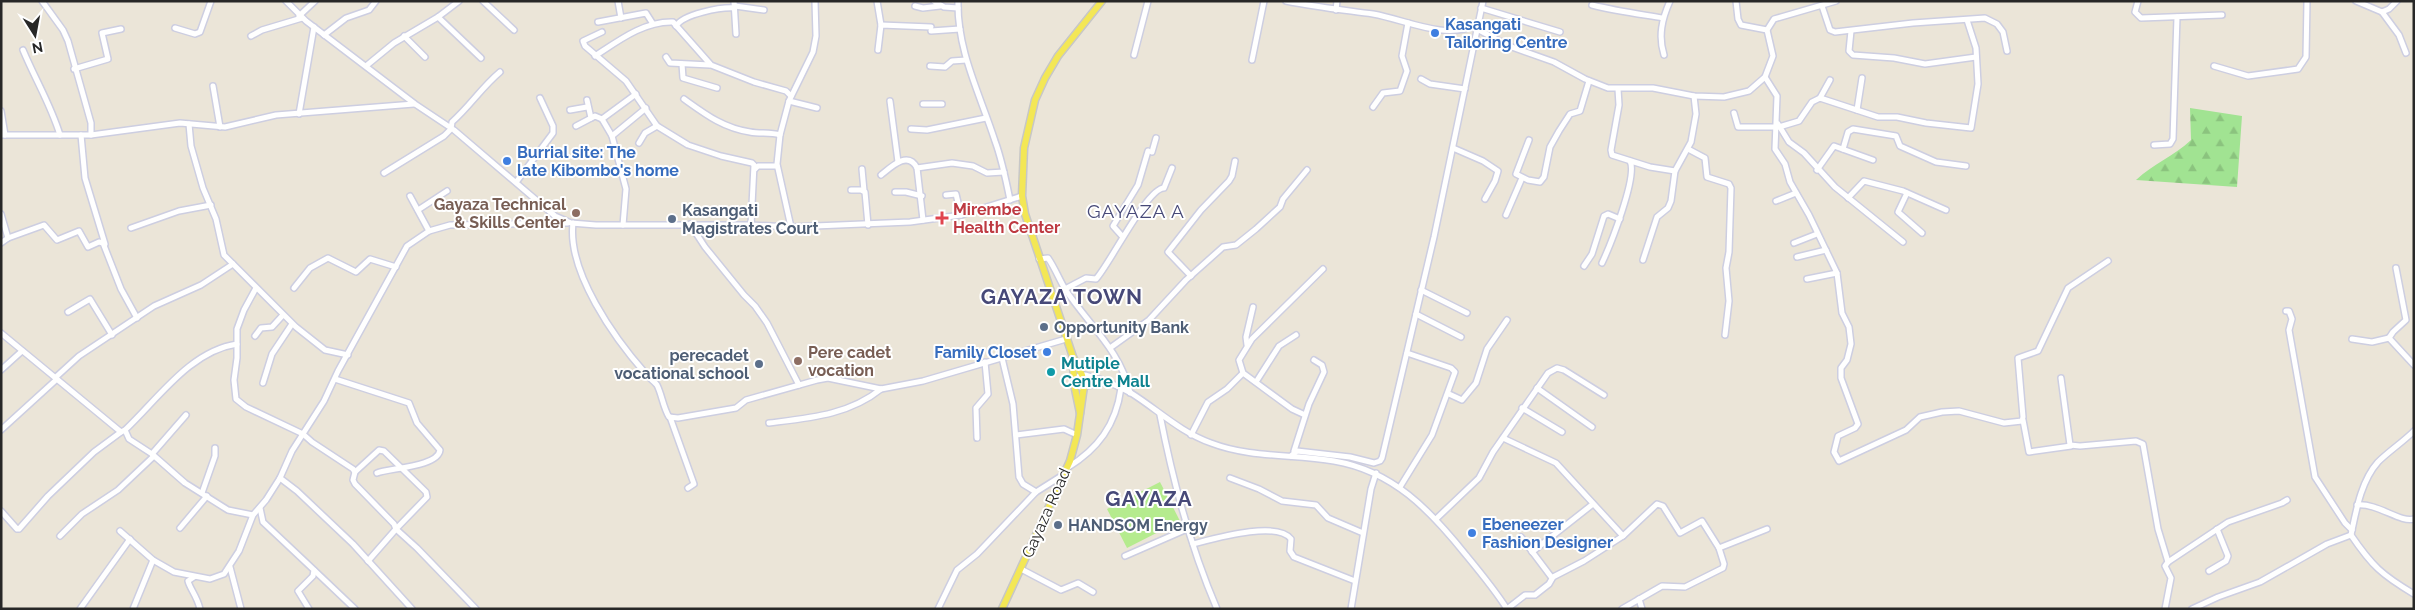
<svg xmlns="http://www.w3.org/2000/svg" width="2415" height="610" font-family="Raleway,sans-serif">
<style>
.forest{fill:url(#forest-firs)}
.pitch{fill:#b5eb8e}
.lines{fill:none;stroke-linecap:round;stroke-linejoin:round}
.minor-casing{stroke:#cdcee1;stroke-width:8}
.major-casing{stroke:#c7c7c7;stroke-width:9}
.minor{stroke:#fff;stroke-width:5}
.major{stroke:#f3e755;stroke-width:6}
.shop-dot{fill:#3f7fe0;stroke:#fff;stroke-width:2}
.education-dot{fill:#8d6e63;stroke:#fff;stroke-width:2}
.health-dot{fill:#e0444e;stroke:#fff;stroke-width:2}
.service-dot{fill:#5c6f8a;stroke:#fff;stroke-width:2}
.culture-dot{fill:#0f9aa8;stroke:#fff;stroke-width:2}
.labels{text-anchor:middle;dominant-baseline:central;stroke-width:4;stroke-linejoin:round;paint-order:stroke}
.shop-label{font-size:16px;font-weight:bold;fill:#366cbe;stroke:#fff;text-anchor:start}
.education-label{font-size:16px;font-weight:bold;fill:#785e54;stroke:#fff;text-anchor:end}
.health-label{font-size:16px;font-weight:bold;fill:#be3a42;stroke:#fff;text-anchor:start}
.service-label{font-size:16px;font-weight:bold;fill:#4e5e75;stroke:#fff;text-anchor:start}
.culture-label{font-size:16px;font-weight:bold;fill:#0d838f;stroke:#fff;text-anchor:start}
.street-label{font-size:16px;fill:#272727;stroke:#fff}
.quarter-label{font-size:19px;letter-spacing:1px;fill:#474978;stroke:#fff}
.district-label{font-size:21px;font-weight:bold;letter-spacing:1px;fill:#474978;stroke:#fff}
</style>
<defs>
<pattern id="forest-firs" width="22" height="20" patternUnits="userSpaceOnUse" patternTransform="scale(1.25)"><rect width="22" height="20" fill="#a1e392"/><path d="M5 1l3.5 6h-7zM16 11l3.5 6h-7z" fill="#8bc37e"/></pattern>
</defs>
<rect width="100%" height="100%" fill="#ebe5d8"/>
<path class="forest" d="M2190,108L2242,116L2237,187L2136,180C2153,164 2174,156 2191,140Z"/>
<path class="pitch" d="M1160,482L1180,521L1127,548L1107,509Z"/>
<g class="lines">
<defs>
<g id="minor">
<path d="M42,1L63,30L68,41L91,123V135"/>
<path d="M286,1L306,21L415,104L454,130L555,216L571,223L596,225H751L791,227L910,222L961,215L1022,196"/>
<path d="M483,1L514,30"/>
<path d="M618,1L621,18"/>
<path d="M734,1L736,34"/>
<path d="M877,1L881,25"/>
<path d="M934,1L944,7L958,8"/>
<path d="M958,1C957,51 980,94 995,141C1002,160 1006,180 1010,200"/>
<path d="M1286,1C1315,7 1344,10 1373,14C1407,20 1443,40 1477,25"/>
<path d="M1736,1L1738,19L1741,25L1767,30"/>
<path d="M2138,1L2135,12L2141,18L2222,15"/>
<path d="M2356,1L2382,12L2389,9L2397,1"/>
<path d="M1592,5C1616,11 1639,14 1663,18"/>
<path d="M735,6L764,10"/>
<path d="M915,6L923,8L940,6"/>
<path d="M1822,6L1830,30L1835,32L1913,23L1985,18L1997,24L2003,32L2007,51"/>
<path d="M1481,8L1560,32"/>
<path d="M1336,10L1337,1"/>
<path d="M2382,12L2399,35L2406,53"/>
<path d="M299,16L315,1"/>
<path d="M438,17L481,58"/>
<path d="M598,22L646,13L653,24"/>
<path d="M676,26C683,14 721,7 735,8"/>
<path d="M175,28L195,34L200,32L211,1"/>
<path d="M1477,29L1509,46L1554,62L1585,79L1608,88H1653L1694,96L1724,97L1749,91L1765,77L1773,56L1767,30L1774,19L1836,1"/>
<path d="M931,31L960,29"/>
<path d="M1851,31L1849,51L1853,55L1894,58L1925,64L1976,57"/>
<path d="M602,32L583,41L585,46L626,81L657,126L688,145L721,156L752,163L754,165L751,225"/>
<path d="M324,35L346,18L369,10L376,1"/>
<path d="M251,36L262,30L302,18"/>
<path d="M404,36L425,57"/>
<path d="M23,50C35,79 51,105 60,135"/>
<path d="M878,50L881,25L931,27"/>
<path d="M1134,55L1148,1"/>
<path d="M1664,55C1658,36 1662,19 1670,1"/>
<path d="M595,56C618,41 644,21 673,22L711,65L754,82L786,91L791,96"/>
<path d="M666,57L670,63L710,65"/>
<path d="M1252,60L1264,1"/>
<path d="M682,64L683,78L717,88"/>
<path d="M366,66L394,43L438,17L459,1"/>
<path d="M930,66L945,67L952,61L966,60"/>
<path d="M2214,66L2248,76L2298,69L2306,57L2307,1"/>
<path d="M74,69L108,59L102,33L121,29"/>
<path d="M1765,77L1777,96L1775,149L1785,164L1790,182L1809,215L1837,273L1842,313L1849,327L1851,344L1847,360L1841,368V378L1858,424L1855,428L1838,436L1834,452L1839,461L1906,430L1920,417L1942,412L1959,411L2004,423L2022,421L2023,417L2018,358L2038,351L2068,288L2108,261"/>
<path d="M1421,79L1430,84L1465,89"/>
<path d="M213,86L220,127"/>
<path d="M1618,89L1619,105L1611,150L1612,155L1650,167L1675,171"/>
<path d="M1820,98L1830,80"/>
<path d="M684,99C705,114 723,128 750,132C760,134 770,132 780,135"/>
<path d="M587,100L591,118"/>
<path d="M789,101L817,108"/>
<path d="M890,101L898,162"/>
<path d="M923,104H942"/>
<path d="M1373,107L1383,93L1400,91L1407,71L1402,56L1408,23"/>
<path d="M570,110L587,107"/>
<path d="M1857,110L1862,78"/>
<path d="M1,111L5,135"/>
<path d="M1734,113L1738,127H1777"/>
<path d="M299,114L314,27"/>
<path d="M189,124L191,146L203,188L216,219L224,255L296,327L325,350L348,355"/>
<path d="M1778,124L1789,142L1804,153L1835,187L1903,242"/>
<path d="M576,126L595,116L602,119"/>
<path d="M1779,127L1799,121L1812,102L1820,98L1878,117H1897L1926,123L1971,128L1978,84L1976,48L1967,20"/>
<path d="M911,129L927,130L986,118"/>
<path d="M1,135H91L180,123L225,127L276,115L414,104"/>
<path d="M81,135L85,178L105,244"/>
<path d="M612,136L602,119L636,94"/>
<path d="M1529,140L1516,174L1528,180L1540,182L1544,177L1550,147L1559,131L1570,114L1580,111L1589,81"/>
<path d="M639,143L645,133L657,126"/>
<path d="M2154,145L2170,144L2173,139L2177,17"/>
<path d="M1453,148L1483,161L1498,171L1495,181L1485,199"/>
<path d="M1688,149L1705,158L1707,177L1729,184L1731,188L1729,252L1726,268L1729,301L1725,335"/>
<path d="M1843,149L1848,132L1853,129L1896,136L1900,146L1936,162L1966,166"/>
<path d="M1152,152L1156,138"/>
<path d="M917,168L923,220"/>
<path d="M755,169L758,166H777"/>
<path d="M862,169L864,191"/>
<path d="M1817,170L1834,146L1873,160"/>
<path d="M384,173L444,136L451,129L452,122C470,106 482,87 500,72"/>
<path d="M881,175C891,167 908,150 917,168L952,163L973,166L987,173L1004,172"/>
<path d="M517,181L553,133V126L540,98"/>
<path d="M851,190H861L865,192L868,225"/>
<path d="M895,192H906L922,196"/>
<path d="M1907,193L1898,212L1922,233"/>
<path d="M946,195L956,194L961,215"/>
<path d="M410,196L429,231"/>
<path d="M1848,198L1864,181L1903,191L1946,210"/>
<path d="M1776,201L1796,193"/>
<path d="M418,210L447,191"/>
<path d="M1,214L8,238L1,243"/>
<path d="M1506,215L1522,178"/>
<path d="M573,223C567,272 615,339 646,374C649,378 654,381 657,385C662,395 663,407 669,417L678,418L736,408L746,400L817,380L828,378L881,389L923,381L1066,339"/>
<path d="M690,224L705,247L744,295L755,306L767,323L799,385"/>
<path d="M623,225L626,189L612,136L646,108"/>
<path d="M791,227L777,164L780,135L789,101L813,52L816,36L815,1"/>
<path d="M131,228L179,211L211,205"/>
<path d="M1122,236L1113,226L1138,185L1148,151"/>
<path d="M8,238L44,225L57,240L79,231L88,247L99,242L103,243L121,289L137,318"/>
<path d="M1794,243L1817,234"/>
<path d="M1797,257L1826,250"/>
<path d="M1039,259L1048,258C1055,268 1059,279 1065,289C1088,324 1121,351 1130,393"/>
<path d="M1643,260L1657,217L1668,208L1671,201L1675,171L1691,142L1696,114L1694,96"/>
<path d="M1602,263C1610,246 1638,176 1630,161"/>
<path d="M1584,266L1592,254L1604,216L1608,214L1620,219"/>
<path d="M1191,276L1168,252L1201,210L1229,181L1232,176L1235,161"/>
<path d="M1807,279L1837,273"/>
<path d="M256,288L244,310L237,329V358L234,380L236,399L246,407L303,434L312,442L353,469L355,472L353,480L355,484L394,524L396,529L368,561"/>
<path d="M294,288L310,268L328,258L356,272L370,259L396,267"/>
<path d="M1065,289L1086,278L1096,279C1110,264 1147,188 1164,188L1172,168"/>
<path d="M1421,290L1467,313"/>
<path d="M2286,311H2289L2292,319L2289,330L2315,477L2345,523L2352,530"/>
<path d="M68,312L90,299L112,335"/>
<path d="M1416,314L1461,337"/>
<path d="M1,333L121,432L125,430L129,439L152,454L185,483L228,510L253,515"/>
<path d="M255,336L261,328L272,327L283,315"/>
<path d="M2389,338L2393,332L2406,320L2396,268"/>
<path d="M2389,338L2414,365"/>
<path d="M2352,339L2372,342L2389,338"/>
<path d="M1247,345L1246,337L1253,307"/>
<path d="M1110,348L1149,320L1186,280L1223,247L1236,245L1256,229L1280,207L1283,199L1307,170"/>
<path d="M1002,358L1013,404L1019,477L1023,484L1036,492"/>
<path d="M1,370L22,351"/>
<path d="M56,377L79,356L154,306L201,285L233,264"/>
<path d="M2061,378L2070,445L2080,446L2136,441L2143,444L2158,529L2168,562L2165,566L2171,578L2165,609"/>
<path d="M335,379L409,403L417,423L440,450C438,467 389,468 377,473"/>
<path d="M1074,381L1080,375H1085C1101,379 1117,385 1131,393C1158,410 1180,432 1211,443C1250,458 1293,454 1334,461C1393,471 1430,510 1466,555C1480,572 1495,590 1507,609"/>
<path d="M1256,382L1279,346L1296,335"/>
<path d="M263,383L272,354L292,324"/>
<path d="M1074,385L1081,387L1103,383"/>
<path d="M1537,388L1592,427"/>
<path d="M1449,394L1462,400L1476,383L1487,349L1507,320"/>
<path d="M1522,408L1562,432"/>
<path d="M1160,415C1173,482 1190,546 1217,609"/>
<path d="M1305,415L1292,409L1243,373L1239,360L1252,339L1323,269"/>
<path d="M670,417L694,484L688,488"/>
<path d="M2023,420L2029,452L2071,446"/>
<path d="M769,423C809,418 849,415 881,389"/>
<path d="M1,430L57,379"/>
<path d="M125,430C158,399 190,351 237,344"/>
<path d="M2414,431C2403,442 2389,451 2378,462C2361,481 2356,511 2351,535C2372,566 2382,575 2414,594"/>
<path d="M1016,435L1064,429L1077,435"/>
<path d="M1191,435L1208,402L1227,389L1243,373"/>
<path d="M977,438L976,408L988,394L985,362"/>
<path d="M1503,438L1556,463L1623,536"/>
<path d="M1294,451L1309,404L1324,372L1322,365L1314,360"/>
<path d="M152,454L186,415"/>
<path d="M1291,456L1297,451L1350,457L1374,463L1380,461L1382,458L1434,237L1483,1"/>
<path d="M1067,468C1098,449 1116,425 1121,388"/>
<path d="M355,472L379,450L384,451L426,492L427,497L396,529L417,548L476,609"/>
<path d="M280,478L297,491L353,544L412,609"/>
<path d="M1230,478L1259,489L1282,501L1316,505L1328,518L1363,533"/>
<path d="M1400,487L1432,435L1455,372L1451,368L1407,353"/>
<path d="M202,493L215,456V448"/>
<path d="M2357,505C2378,503 2400,523 2414,519"/>
<path d="M260,508L263,522L314,570L313,576L298,591L309,609"/>
<path d="M1,511L17,529H19L48,496L94,452L121,432"/>
<path d="M1436,519L1479,478L1493,452L1548,373L1557,368L1564,370L1604,395"/>
<path d="M180,528L207,496"/>
<path d="M120,531L153,560L174,572L210,579L224,574L239,551L253,515L266,500L280,478L292,451L324,401L338,371L407,246L429,231L450,225L568,223"/>
<path d="M60,536L82,514L118,490L154,456"/>
<path d="M1521,537L1552,578"/>
<path d="M1193,544C1213,539 1277,520 1291,539L1290,551L1294,557L1355,581"/>
<path d="M1532,552L1593,504"/>
<path d="M1125,556L1187,529"/>
<path d="M2168,562L2228,522L2282,503L2287,500"/>
<path d="M230,567L241,609"/>
<path d="M1021,569L1061,590L1078,583L1093,592"/>
<path d="M315,571L355,609"/>
<path d="M2209,571L2226,561L2228,556L2217,529"/>
<path d="M194,577L188,581C190,589 197,596 200,609"/>
<path d="M1639,599L1642,609"/>
<path d="M80,609L130,539"/>
<path d="M133,609L153,560"/>
<path d="M938,609L957,570L977,554L1036,492L1063,475"/>
<path d="M1351,609L1371,489L1376,473"/>
<path d="M1507,609L1525,595H1535L1549,584L1553,577L1584,561L1623,536L1657,504L1663,506L1680,533L1702,521L1719,548"/>
<path d="M1622,609L1662,586L1685,587L1723,568L1724,564L1719,548L1767,529"/>
<path d="M2192,609L2218,597L2260,582L2327,544L2351,535"/>
</g>
<g id="major">
<path d="M1073,361L1074,384L1080,413"/>
<path d="M1002,609L1070,461L1077,435L1084,386L1082,375L1073,357L1025,214L1022,196L1024,148L1035,100L1045,78L1058,56L1102,1"/>
</g>
</defs>
<use href="#minor" class="minor-casing"/>
<use href="#major" class="major-casing"/>
<use href="#minor" class="minor"/>
<use href="#major" class="major"/>
</g>
<g class="shop-dot">
<circle cx="1435" cy="33" r="5"/>
<circle cx="507" cy="161" r="5"/>
<circle cx="1047" cy="352" r="5"/>
<circle cx="1472" cy="533" r="5"/>
</g>
<g class="education-dot">
<circle cx="576" cy="213" r="5"/>
<circle cx="798" cy="361" r="5"/>
</g>
<path class="health-dot" d="M939.5 210.5h5v5h5v5h-5v5h-5v-5h-5v-5h5z"/>
<g class="service-dot">
<circle cx="672" cy="219" r="5"/>
<circle cx="1044" cy="327" r="5"/>
<circle cx="759" cy="364" r="5"/>
<circle cx="1058" cy="525" r="5"/>
</g>
<circle class="culture-dot" cx="1051" cy="372" r="5"/>
<g class="labels">
<g class="shop-label">
<text x="1445" y="24">Kasangati<tspan x="1445" dy="18">Tailoring Centre</tspan></text>
<text x="517" y="152">Burrial site: The<tspan x="517" dy="18">late Kibombo's home</tspan></text>
<text x="1037" y="352" text-anchor="end">Family Closet</text>
<text x="1482" y="524">Ebeneezer<tspan x="1482" dy="18">Fashion Designer</tspan></text>
</g>
<g class="education-label">
<text x="566" y="204">Gayaza Technical<tspan x="566" dy="18">&amp; Skills Center</tspan></text>
<text x="808" y="352" text-anchor="start">Pere cadet<tspan x="808" dy="18">vocation</tspan></text>
</g>
<g class="health-label">
<text x="953" y="209">Mirembe<tspan x="953" dy="18">Health Center</tspan></text>
</g>
<g class="service-label">
<text x="682" y="210">Kasangati<tspan x="682" dy="18">Magistrates Court</tspan></text>
<text x="1054" y="327">Opportunity Bank</text>
<text x="749" y="355" text-anchor="end">perecadet<tspan x="749" dy="18">vocational school</tspan></text>
<text x="1068" y="525">HANDSOM Energy</text>
</g>
<g class="culture-label">
<text x="1061" y="363">Mutiple<tspan x="1061" dy="18">Centre Mall</tspan></text>
</g>
<g class="street-label">
<text transform="translate(1046 513) rotate(-66)">Gayaza Road</text>
</g>
<g class="quarter-label">
<text x="1136" y="211">GAYAZA A</text>
</g>
<g class="district-label">
<text x="1062" y="296">GAYAZA TOWN</text>
<text x="1149" y="498">GAYAZA</text>
</g>
</g>
<rect width="2415" height="610" fill="none" stroke="#272727" stroke-width="5"/>
<g transform="translate(35 35) rotate(169)" stroke="#ffffff" stroke-width="4" paint-order="stroke">
<path d="M0-4L9 19L0 12L-9 19Z" fill="#272727"/>
<text y="-8" font-size="14" font-weight="bold" text-anchor="middle" fill="#272727">N</text>
</g>
</svg>
